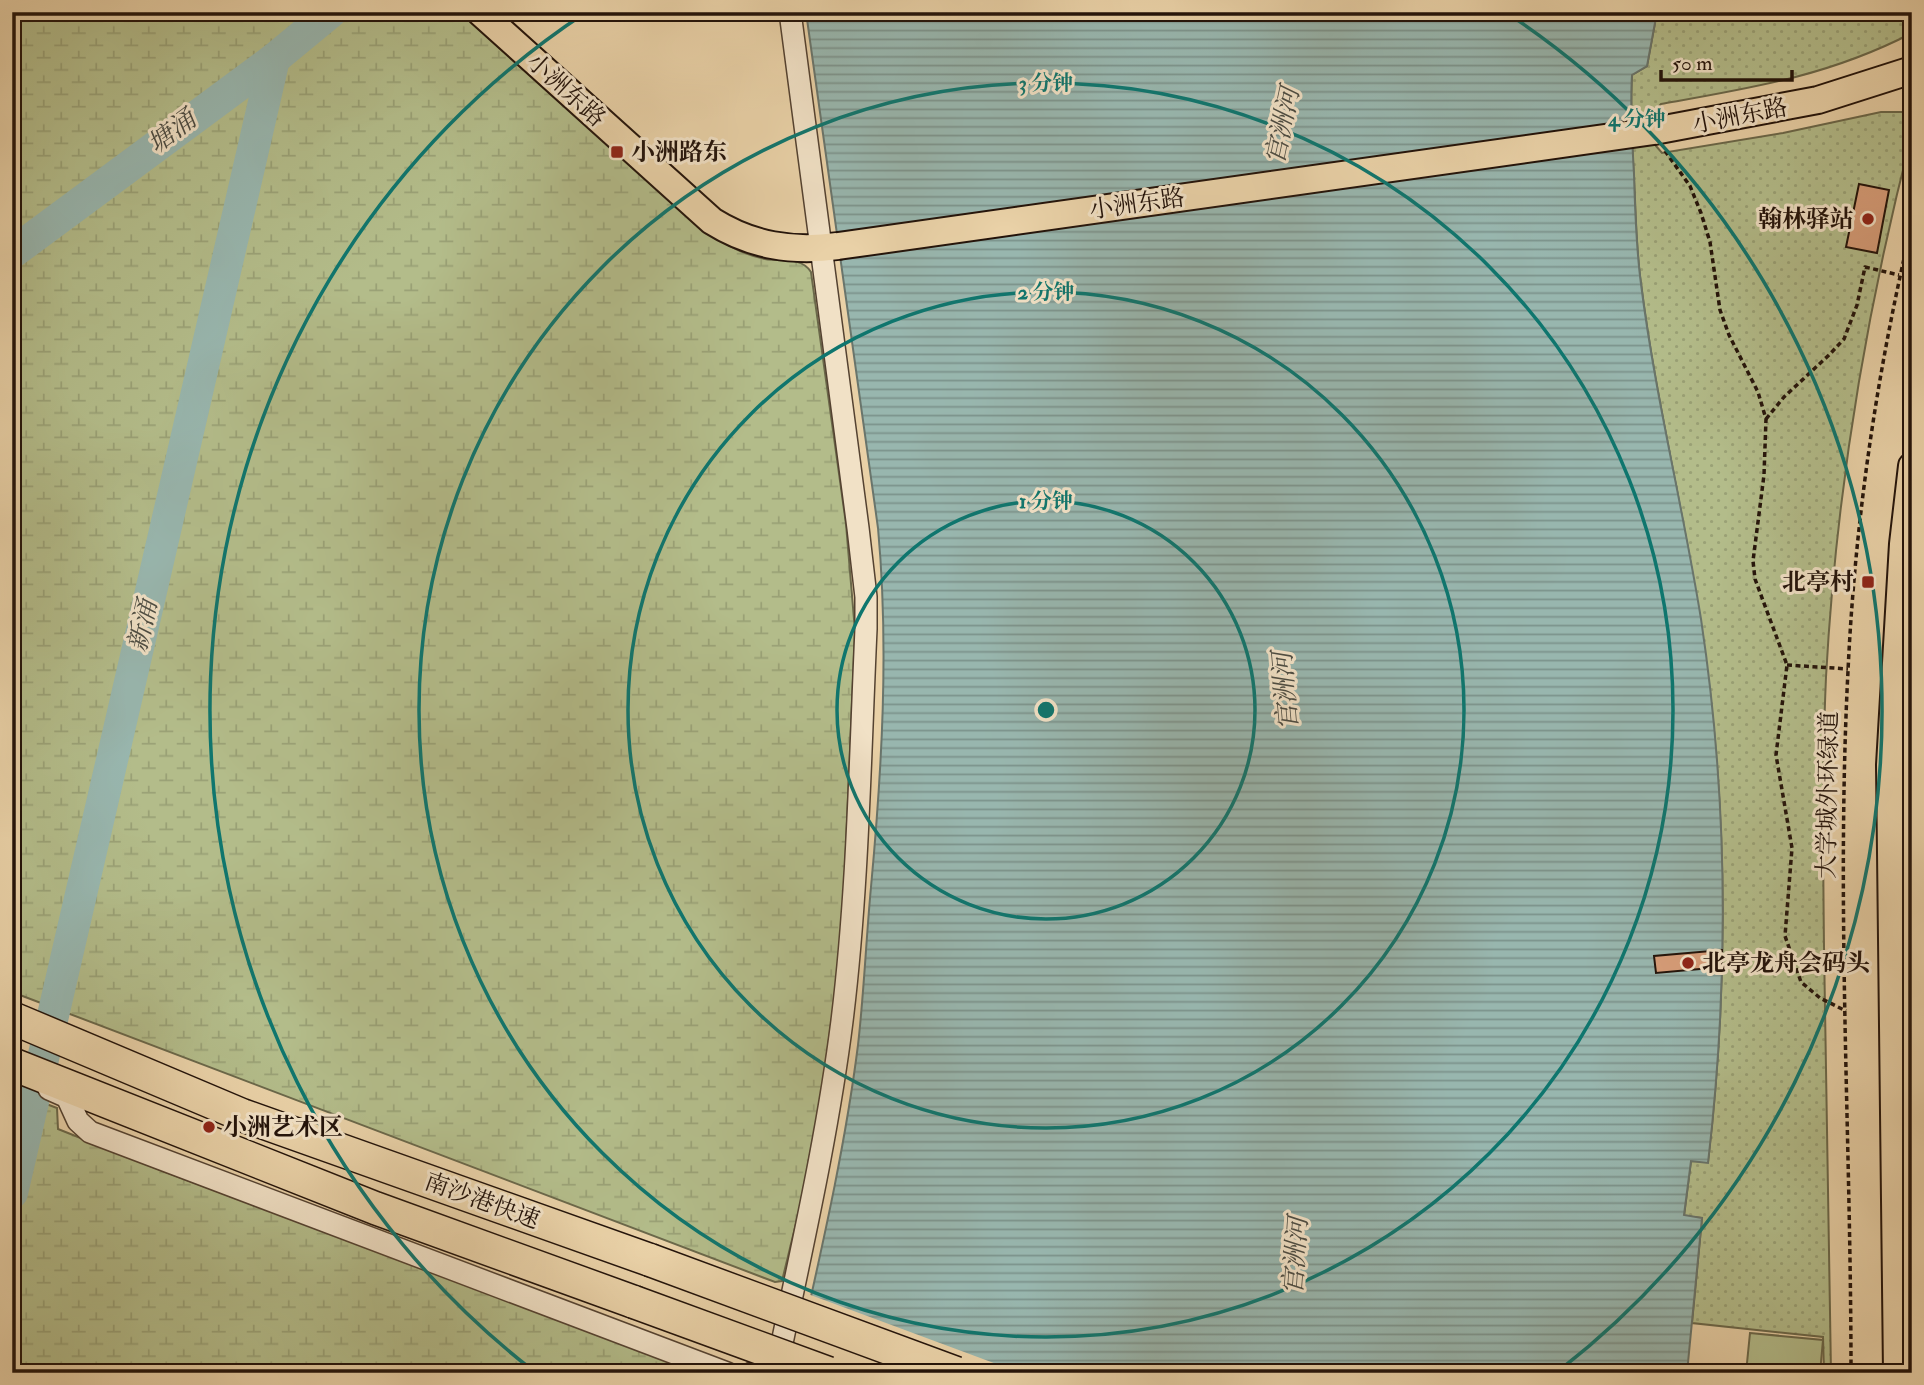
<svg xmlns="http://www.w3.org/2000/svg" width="1924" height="1385" font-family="'IM FELL Double Pica','Noto Serif SC',serif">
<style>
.grass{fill:url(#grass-dots);stroke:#6b684a;stroke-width:2}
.wetland{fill:url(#wetland-marsh);stroke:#6b684a;stroke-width:2}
.pitch{fill:#b3bc8a;stroke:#6b684a;stroke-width:2}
.water{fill:url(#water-rules);stroke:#69756c;stroke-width:2}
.pier{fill:#e9d1a7}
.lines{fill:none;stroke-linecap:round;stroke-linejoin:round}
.river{stroke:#98b6ae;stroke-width:32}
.building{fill:#d79d79;stroke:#23130a;stroke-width:2}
.minor-casing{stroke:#544231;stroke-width:24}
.major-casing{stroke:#23130a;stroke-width:30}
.highway-casing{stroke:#23130a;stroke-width:35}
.path{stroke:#23130a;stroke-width:3.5;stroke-dasharray:5 3.5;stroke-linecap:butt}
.minor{stroke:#f1e1c6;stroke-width:21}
.major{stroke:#e9d1a7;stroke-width:26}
.highway{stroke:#e9d1a7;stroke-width:32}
.major-bridge-casing{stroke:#23130a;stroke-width:30;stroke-linecap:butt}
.highway-bridge-casing{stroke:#23130a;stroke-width:35;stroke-linecap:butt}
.major-bridge{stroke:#e9d1a7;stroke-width:26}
.highway-bridge{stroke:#e9d1a7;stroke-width:32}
.ring{fill:none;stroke:#0f766e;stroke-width:3.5}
.poi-dot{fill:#8f2418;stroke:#f1e1c6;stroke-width:2.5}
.labels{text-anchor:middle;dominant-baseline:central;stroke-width:6;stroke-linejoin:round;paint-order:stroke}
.street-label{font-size:24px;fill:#23130a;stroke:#f1e1c6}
.poi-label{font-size:24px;font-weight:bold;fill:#23130a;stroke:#f1e1c6;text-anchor:start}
.water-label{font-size:26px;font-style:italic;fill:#4c4c43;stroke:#f1e1c6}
.centre{fill:#0f766e;stroke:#f1e1c6;stroke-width:3.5}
.ring-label{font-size:21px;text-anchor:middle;font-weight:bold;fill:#0f766e;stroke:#f1e1c6;stroke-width:6;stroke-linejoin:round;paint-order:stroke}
</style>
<defs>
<pattern id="grass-dots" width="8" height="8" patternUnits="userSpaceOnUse" patternTransform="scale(1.75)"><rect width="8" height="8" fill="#b3bc8a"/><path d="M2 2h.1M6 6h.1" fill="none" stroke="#9aa176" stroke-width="1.8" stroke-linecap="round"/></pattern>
<pattern id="wetland-marsh" width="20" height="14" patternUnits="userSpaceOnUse" patternTransform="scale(1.75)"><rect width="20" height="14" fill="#b3bc8a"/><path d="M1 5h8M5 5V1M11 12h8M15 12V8" fill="none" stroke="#9aa176"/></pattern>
<pattern id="water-rules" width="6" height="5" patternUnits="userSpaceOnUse" patternTransform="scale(1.75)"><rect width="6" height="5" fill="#98b6ae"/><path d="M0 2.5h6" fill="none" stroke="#7c938c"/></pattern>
</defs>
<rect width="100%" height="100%" fill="#e9d1a7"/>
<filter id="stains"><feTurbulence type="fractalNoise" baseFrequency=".00286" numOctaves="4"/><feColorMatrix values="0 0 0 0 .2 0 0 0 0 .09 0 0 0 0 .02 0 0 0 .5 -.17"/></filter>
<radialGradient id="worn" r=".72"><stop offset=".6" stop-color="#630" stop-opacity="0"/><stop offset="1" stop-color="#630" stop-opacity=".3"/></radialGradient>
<g class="grass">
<path d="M1657,12H1912V33C1829,76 1751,88 1661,104L1651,115L1656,146L1662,153L1783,133L1881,112H1902L1912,115V134C1866,311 1836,494 1826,677C1822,767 1823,857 1824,947C1826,1089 1829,1231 1831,1373H1824L1823,1337L1692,1323L1702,1218L1684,1216L1691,1161L1708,1162C1729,983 1728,798 1700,619C1683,507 1655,396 1641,283C1636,249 1636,214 1634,179C1632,144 1630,109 1632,75L1647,66Z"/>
<path d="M1912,622V1373H1910C1910,1123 1896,872 1912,622Z"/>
</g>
<g class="wetland">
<path d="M12,12H460L696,224C717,239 739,254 765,259C780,262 801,256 811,272L846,524L855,631L844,893L836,988L821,1097L800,1207L782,1281L775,1282L12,992Z"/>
<path d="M12,1091L57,1108L58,1129L163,1171L704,1373H12Z"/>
</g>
<path class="pitch" d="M1750,1333L1823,1340L1820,1373H1746Z"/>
<path class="water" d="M806,12H1657L1647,66L1632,75C1630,108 1632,141 1634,174C1635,210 1636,247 1641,284C1655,396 1683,507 1701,619C1728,798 1729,983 1708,1163L1691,1161L1684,1215L1702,1218L1687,1373H794C818,1264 844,1156 858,1045C864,993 866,940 871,887C882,768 889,648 878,528Z"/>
<path class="pier" d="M808,1294L1021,1373H791Z"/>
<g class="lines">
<g class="river">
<path d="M12,253L274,59L331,12"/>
<path d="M12,1193L274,59"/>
</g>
</g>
<g class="building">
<path d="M1859,184L1889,190L1877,253L1846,247Z"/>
<path d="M1722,950V967L1656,973L1654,956Z"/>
</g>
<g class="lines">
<defs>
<g id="minor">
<path d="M49,1089L67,1097L78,1121L90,1132L727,1373"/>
<path d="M752,1373L776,1372C800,1255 827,1140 842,1021C858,891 860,759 866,629V597L858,528L790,12"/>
</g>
<g id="major">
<path d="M480,12L712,221C752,246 792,252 838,246"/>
<path d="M1654,131L1818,100L1912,70"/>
<path d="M1897,1373L1890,765L1903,544L1912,466"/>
</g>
<g id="highway">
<path d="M12,1018L242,1115L650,1260"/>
<path d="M12,1064L375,1208L634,1302"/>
</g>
</defs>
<use href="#minor" class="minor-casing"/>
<use href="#major" class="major-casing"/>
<use href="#highway" class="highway-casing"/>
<g class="path">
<path d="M1665,151L1690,186L1701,213L1710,242L1720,310L1729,335L1758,392L1766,419L1764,475L1753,561L1755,579L1787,665L1776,755L1792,848L1785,936L1801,982L1820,998L1846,1011"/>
<path d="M1766,419L1784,397L1829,355L1844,339L1857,305L1865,267L1899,275"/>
<path d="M1787,665L1848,669"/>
<path d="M1851,1373C1851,1139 1836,905 1848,671C1855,520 1877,371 1912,224"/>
</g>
<use href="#minor" class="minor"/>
<use href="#major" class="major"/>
<use href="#highway" class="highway"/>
<defs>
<path id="major-bridge" d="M838,246L1654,131"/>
<g id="highway-bridge">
<path d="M650,1260L956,1373"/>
<path d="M634,1302L828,1373"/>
</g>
</defs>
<use href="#major-bridge" class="major-bridge-casing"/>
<use href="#highway-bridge" class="highway-bridge-casing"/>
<use href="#major-bridge" class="major-bridge"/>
<use href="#highway-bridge" class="highway-bridge"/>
</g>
<g class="ring">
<circle cx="1046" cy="710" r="209"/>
<circle cx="1046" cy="710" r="418"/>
<circle cx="1046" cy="710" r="627"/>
<path d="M531 1369A836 836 0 0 1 585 13M1507 13A836 836 0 0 1 1561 1369"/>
</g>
<g class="poi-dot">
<rect x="610" y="145" width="14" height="14" rx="3.5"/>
<circle cx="1868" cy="219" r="7"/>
<rect x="1861" y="575" width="14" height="14" rx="3.5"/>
<circle cx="1688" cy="963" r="7"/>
<circle cx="209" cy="1127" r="7"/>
</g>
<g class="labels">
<g class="street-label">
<text transform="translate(566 90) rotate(42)">小洲东路</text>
<text transform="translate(1740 116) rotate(-11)">小洲东路</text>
<text transform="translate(1137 204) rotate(-8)">小洲东路</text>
<text transform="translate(1828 795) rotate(-89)">大学城外环绿道</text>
<text transform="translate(482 1201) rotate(20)">南沙港快速</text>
</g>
<g class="poi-label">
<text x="631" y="152">小洲路东</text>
<text x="1854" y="219" text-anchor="end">翰林驿站</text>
<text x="1854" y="582" text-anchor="end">北亭村</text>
<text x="1702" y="963">北亭龙舟会码头</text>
<text x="223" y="1127">小洲艺术区</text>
</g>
<g class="water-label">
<text transform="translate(1283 126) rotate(-78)">官洲河</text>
<text transform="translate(172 132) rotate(-37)">塘涌</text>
<text transform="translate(143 626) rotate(-77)">新涌</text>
<text transform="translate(1286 691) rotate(-95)">官洲河</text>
<text transform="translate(1296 1256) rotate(-86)">官洲河</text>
</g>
</g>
<circle cx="1046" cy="710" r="10" class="centre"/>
<g class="ring-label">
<text x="1046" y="90">3 分钟</text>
<text x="1637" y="126">4 分钟</text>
<text x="1046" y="299">2 分钟</text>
<text x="1046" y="508">1 分钟</text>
</g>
<rect width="1924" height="1385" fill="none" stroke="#e9d1a7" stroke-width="42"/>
<rect x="14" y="14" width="1896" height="1357" fill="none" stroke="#23130a" stroke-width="3.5"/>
<rect x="21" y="21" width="1882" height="1343" fill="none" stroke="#23130a" stroke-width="2"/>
<path d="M1661 70v10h131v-10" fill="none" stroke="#23130a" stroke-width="3.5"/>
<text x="1672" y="70" font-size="21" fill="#23130a" stroke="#f1e1c6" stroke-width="5" paint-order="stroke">50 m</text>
<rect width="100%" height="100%" filter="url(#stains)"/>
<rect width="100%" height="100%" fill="url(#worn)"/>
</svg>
